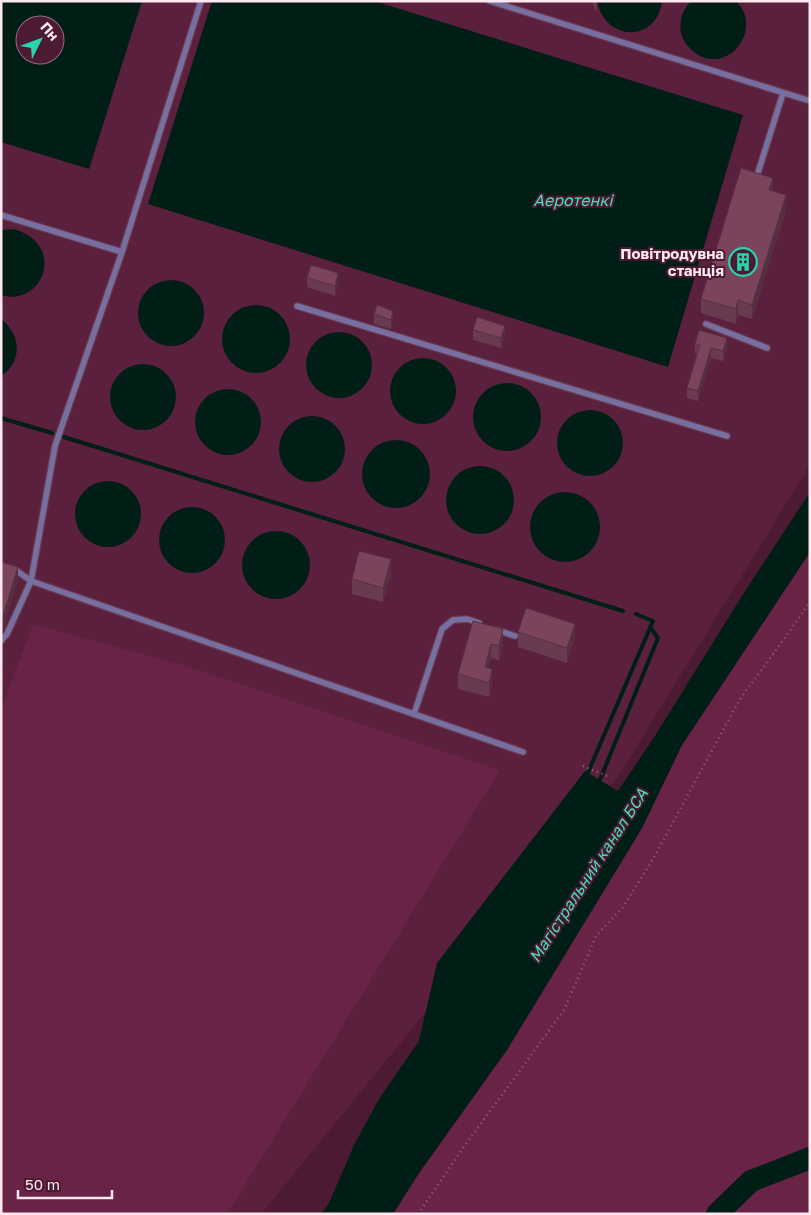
<svg xmlns="http://www.w3.org/2000/svg" width="811" height="1215" font-family="'Golos Text',sans-serif">
<style>
.built{fill:#5b203d;fill-rule:evenodd}
.green{fill:#692347}
.water{fill:#001e16;fill-rule:evenodd}
.lines{fill:none;stroke-linecap:round;stroke-linejoin:round}
.stream{stroke:#001e16;stroke-width:4}
.river{stroke:#001e16;stroke-width:22}
.lane-casing{stroke:#693b51;stroke-width:8}
.path{stroke:#8d6578;stroke-width:2.5;stroke-dasharray:1 4;stroke-linecap:butt}
.lane{stroke:#786fa1;stroke-width:5.5}
.wall{fill:#6a3a50}
.shaded-wall{fill:#563041}
.building{fill:#7b445d;stroke:#563041}
.labels{text-anchor:middle;dominant-baseline:central;stroke-width:4;stroke-linejoin:round;paint-order:stroke}
.poi-label{font-size:15px;font-weight:bold;fill:#fde8f0;stroke:#4d1a33;text-anchor:end}
.water-label{font-size:16px;font-style:italic;fill:#44deb8;stroke:#4d1a33}
</style>
<rect width="100%" height="100%" fill="#4d1a33"/>
<path class="built" d="M1,1H810V465L619,775L261,1214H1ZM25,25H55V55H25Z"/>
<g class="green">
<path d="M810,552V1214H393L419,1173L507,1050L642,828L682,745Z"/>
<path d="M33,624L182,665L500,770L227,1214H1V710Z"/>
</g>
<g class="water">
<path d="M1,1H142L89,169L1,142ZM25,25H55V55H25Z"/>
<path d="M212,1H374L743,115L668,367L148,204Z"/>
<path d="M597,1H662C657,43 605,42 597,1Z"/>
<path d="M691,1H736C765,30 726,77 694,52C688,47 683,41 681,33C679,21 682,10 691,1Z"/>
<path d="M14,229C68,245 42,308 1,295V230Z"/>
<circle cx="171" cy="313" r="33"/>
<circle cx="256" cy="339" r="34"/>
<path d="M1,319C21,334 23,362 1,376Z"/>
<circle cx="339" cy="365" r="33"/>
<circle cx="423" cy="391" r="33"/>
<circle cx="143" cy="397" r="33"/>
<circle cx="507" cy="417" r="34"/>
<circle cx="228" cy="422" r="33"/>
<circle cx="590" cy="443" r="33"/>
<circle cx="312" cy="449" r="33"/>
<circle cx="396" cy="474" r="34"/>
<circle cx="480" cy="500" r="34"/>
<circle cx="108" cy="514" r="33"/>
<circle cx="565" cy="527" r="35"/>
<path d="M810,492V552L682,745L642,828L507,1050L419,1173L393,1214H321L329,1203L354,1145L379,1099L419,1041L437,963L585,771L618,791L655,736L740,599Z"/>
<circle cx="192" cy="540" r="33"/>
<circle cx="276" cy="565" r="34"/>
</g>
<g class="lines">
<g class="stream">
<path d="M1,418L52,433"/>
<path d="M64,437L623,611"/>
<path d="M586,777L653,621L636,614"/>
<path d="M599,782L658,638L650,627"/>
</g>
<path class="river" d="M717,1214L751,1181L810,1158"/>
<defs>
<g id="lane">
<path d="M490,1L810,101"/>
<path d="M756,179L783,93"/>
<path d="M1,215L122,252"/>
<path d="M297,306L727,436"/>
<path d="M706,324L767,348"/>
<path d="M1,566L17,571L31,581L523,752"/>
<path d="M497,630L515,636"/>
<path d="M1,641L7,634L31,581L55,446L122,252L201,1"/>
<path d="M414,714L442,629L453,620L467,619L479,623"/>
</g>
</defs>
<use href="#lane" class="lane-casing"/>
<g class="path">
<path d="M583,766L607,776"/>
<path d="M418,1214L463,1148L564,1010L596,936L623,907L653,859L740,699L774,653L810,602"/>
</g>
<use href="#lane" class="lane"/>
</g>
<g class="wall">
<path d="M592,1H597L596,13Z"/>
<path d="M773,191L786,210L752,319L738,315L736,324L701,313V299Z"/>
<path d="M307,278L338,283L335,296L307,287Z"/>
<path d="M374,314L393,320L391,329L374,324Z"/>
<path d="M473,330L505,336L501,348L473,340Z"/>
<path d="M695,344L727,348L723,361L711,358L698,401L687,398V388L697,354L695,353Z"/>
<path d="M391,574L383,602L352,594V579Z"/>
<path d="M473,621L503,644L499,660L491,658L488,668L492,684L489,697L458,689V674Z"/>
<path d="M518,632L575,638L567,663L518,647Z"/>
</g>
<g class="shaded-wall">
<path d="M570,1H575L570,5Z"/>
<path d="M773,178V192L769,190Z"/>
<path d="M786,195V210L752,319V305Z"/>
<path d="M338,273V283L335,296V286Z"/>
<path d="M738,300V315L736,324V309Z"/>
<path d="M393,311V320L391,329V320Z"/>
<path d="M505,326V336L501,348V338Z"/>
<path d="M727,338V348L723,361V351Z"/>
<path d="M711,348V358L698,401V391Z"/>
<path d="M391,559V574L383,602V588Z"/>
<path d="M18,567V581L2,633V619Z"/>
<path d="M575,624V638L567,663V648Z"/>
<path d="M503,629V644L499,660V646Z"/>
<path d="M491,644V658L485,682V667Z"/>
<path d="M492,669V684L489,697V683Z"/>
</g>
<g class="building">
<path d="M741,168L773,178L769,190L786,195L752,305L738,300L736,309L701,299Z"/>
<path d="M311,265L338,273L335,286L307,278Z"/>
<path d="M377,305L393,311L391,320L374,314Z"/>
<path d="M477,317L505,326L501,338L473,330Z"/>
<path d="M699,330L727,338L723,351L711,348L698,391L687,388L700,345L695,344Z"/>
<path d="M359,551L391,559L383,588L352,579Z"/>
<path d="M1,562L18,567L2,619H1Z"/>
<path d="M526,608L575,624L567,648L518,632Z"/>
<path d="M473,621L503,629L499,646L491,644L485,667L492,669L489,683L458,674Z"/>
</g>
<defs>
<symbol id="building-ring" viewBox="-11 -11 22 22"><circle r="9.5" fill="#4d1a33" stroke="#27d5ad" stroke-width="1.5"/><path d="M-4-6H4V6H1V3H-1V6H-4ZM-2.5-4.3h1.7v1.8h-1.7ZM.8-4.3h1.7v1.8H.8ZM-2.5-1h1.7V.8h-1.7ZM.8-1h1.7V.8H.8Z" fill="#27d5ad"/></symbol>
</defs>
<g fill-rule="evenodd">
<use href="#building-ring" x="727" y="246" width="32" height="32"/>
</g>
<g class="labels">
<g class="poi-label">
<text x="724" y="253">Повітродувна<tspan x="724" dy="17">станція</tspan></text>
</g>
<g class="water-label">
<text x="573" y="200">Аеротенкі</text>
<text transform="translate(588 875) rotate(-57)">Магістральний канал БСА</text>
</g>
</g>
<rect width="811" height="1215" fill="none" stroke="#fde8f0" stroke-width="5"/>
<g transform="translate(40 40) rotate(48)"><circle r="24" fill="#4d1a33" stroke="#936c7f"/>
<path d="M0-4L9 19L0 12L-9 19Z" fill="#27d5ad"/>
<text y="-8" font-size="14" font-weight="bold" text-anchor="middle" fill="#fde8f0">Пн</text>
</g>
<path d="M18 1190v8h94v-8" fill="none" stroke="#fde8f0" stroke-width="2.5"/>
<text x="25" y="1190" font-size="15" fill="#fde8f0" stroke="#4d1a33" stroke-width="4" paint-order="stroke">50 m</text>
</svg>
